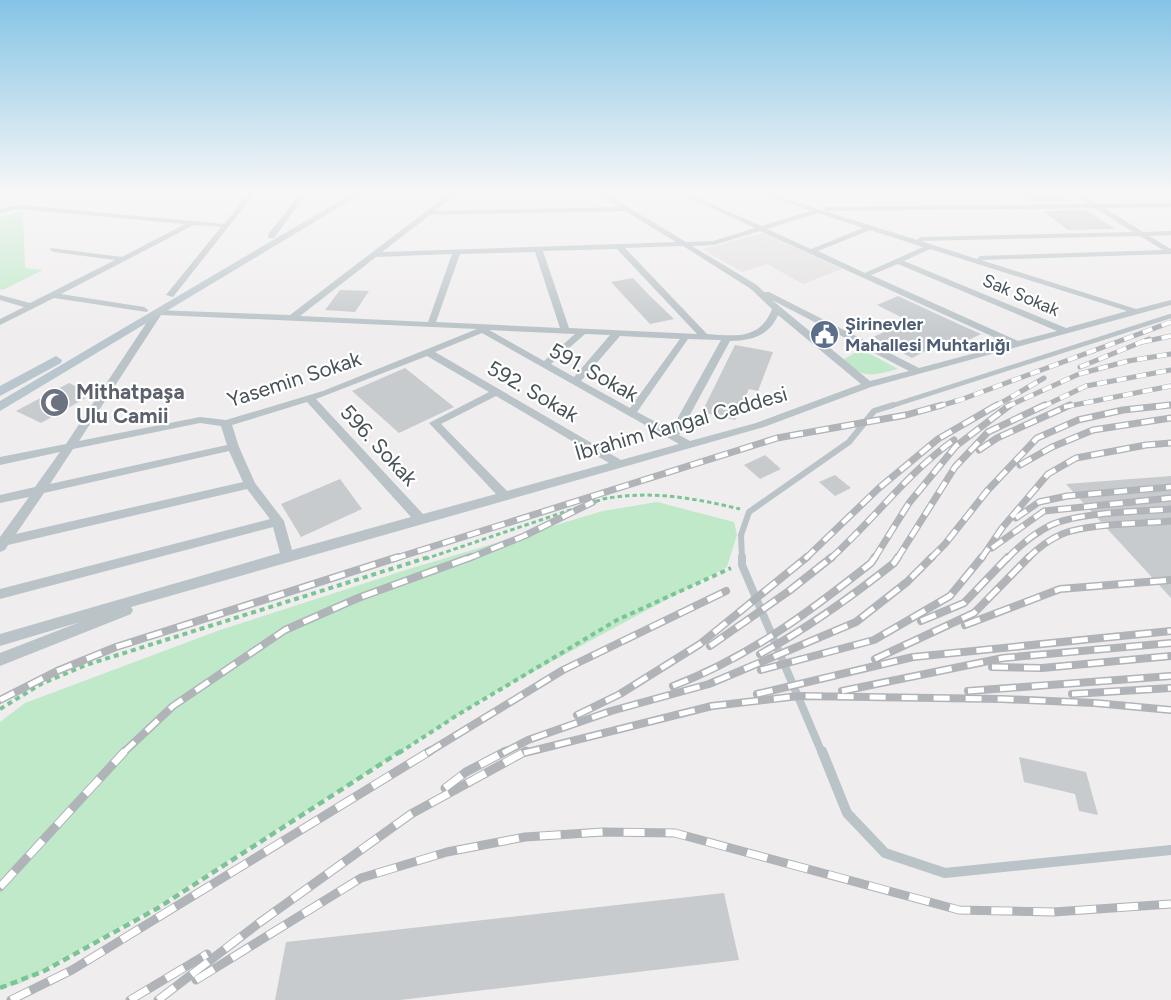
<svg xmlns="http://www.w3.org/2000/svg" width="1171" height="1000" font-family="Figtree,sans-serif">
<style>
.education{fill:#e0dede}
.green{fill:#bfe9c9}
.building{fill:#c7cbce}
.lines{fill:none;stroke-linecap:round;stroke-linejoin:round}
.path-far2{stroke:#7ac495;stroke-width:3;stroke-dasharray:4.5 3;stroke-linecap:butt}
.path-far1{stroke:#7ac495;stroke-width:4;stroke-dasharray:5 4;stroke-linecap:butt}
.path{stroke:#7ac495;stroke-width:4.5;stroke-dasharray:7 4.5;stroke-linecap:butt}
.lane-far3{stroke:#b9c3c8;stroke-width:4.5}
.lane-far2{stroke:#b9c3c8;stroke-width:6}
.lane-far1{stroke:#b9c3c8;stroke-width:8}
.lane{stroke:#b9c3c8;stroke-width:10}
.street{fill:#b9c3c8;fill-rule:evenodd}
.secondary{fill:#bac6cd;fill-rule:evenodd}
.rail-far3-casing{stroke:#b0b3b7;stroke-width:5}
.rail-far2-casing{stroke:#b0b3b7;stroke-width:7}
.rail-far1-casing{stroke:#b0b3b7;stroke-width:8}
.rail-casing{stroke:#b0b3b7;stroke-width:9}
.rail-far3{stroke:#fff;stroke-width:4;stroke-dasharray:10;stroke-linecap:butt}
.rail-far2{stroke:#fff;stroke-width:4.5;stroke-dasharray:13;stroke-linecap:butt}
.rail-far1{stroke:#fff;stroke-width:5;stroke-dasharray:16;stroke-linecap:butt}
.rail{stroke:#fff;stroke-width:7;stroke-dasharray:21;stroke-linecap:butt}
.labels{text-anchor:middle;dominant-baseline:central;stroke-width:4.5;stroke-linejoin:round;paint-order:stroke}
.far-street-label{font-size:18px;fill:#475358;stroke:#fff}
.far-service-label{font-size:18px;font-weight:bold;fill:#4e5e75;stroke:#fff;text-anchor:start}
.street-label{font-size:21px;fill:#475358;stroke:#fff}
.worship-label{font-size:21px;font-weight:bold;fill:#5b616d;stroke:#fff;text-anchor:start}
</style>
<rect width="100%" height="100%" fill="#efeded"/>
<path class="education" d="M763,233L842,269L803,284L767,264L742,272L702,249Z"/>
<g class="green">
<path d="M23,211L25,268L43,270L3,290L0,289V217Z"/>
<path d="M861,349L898,369C871,376 864,379 843,360Z"/>
<path d="M657,502L734,522L737,535L727,567L488,696L154,908L19,984L0,988V722L25,703L220,630L409,569L603,511Z"/>
</g>
<g class="building">
<path d="M1021,193H1051L1062,196L1073,202H1033Z"/>
<path d="M1086,210L1115,229L1068,230L1043,211Z"/>
<path d="M633,278L649,295L674,319L650,324L611,282Z"/>
<path d="M340,290L369,291L355,312L325,310Z"/>
<path d="M898,296L963,326L981,334L954,347L943,342L912,358L873,337L909,321L877,305Z"/>
<path d="M735,345L773,352L758,391L749,389L735,420L702,412Z"/>
<path d="M405,368L454,407L399,433L352,391Z"/>
<path d="M69,383L93,394L41,423L16,411Z"/>
<path d="M765,455L781,469L760,479L744,465Z"/>
<path d="M835,475L851,488L835,496L819,482Z"/>
<path d="M1171,476V598L1066,484Z"/>
<path d="M340,479L362,509L301,537L281,504Z"/>
<path d="M1019,757L1086,772L1098,815L1079,811L1075,794L1024,782Z"/>
<path d="M724,893L739,960L400,1000H275L286,942Z"/>
</g>
<g class="lines">
<path class="path-far2" d="M425,559L603,499C650,490 694,498 740,509"/>
<g class="path-far1">
<path d="M0,709L41,684L86,665L429,557"/>
<path d="M399,753L459,714L617,620L731,568"/>
</g>
<path class="path" d="M0,988L44,971L158,908L401,751"/>
<path class="lane-far3" d="M888,407L1171,316"/>
<path class="lane-far2" d="M742,559L741,535L749,512L849,442L874,411L893,405"/>
<path class="lane-far1" d="M742,557V565L822,753"/>
<path class="lane" d="M822,751L847,813L885,853L945,873L1171,850"/>
<g class="street">
<path d="M249,193H255L173,297L166,295L221,227L194,225L61,294L144,307L148,310L147,312L54,298L0,325V319L24,307L0,300V295L30,303L115,260L54,252L50,250L51,248L122,257L185,224L19,209L0,213V209L19,205L224,224Z"/>
<path d="M301,193H307L274,238H268V234Z"/>
<path d="M450,193H457L435,211L619,207L598,193H605L686,242L713,241L755,228L679,193H687L761,226L811,211L758,193H767L917,240L920,237L1133,232L1095,208L827,211L824,209L827,207L1088,204L1072,193H1079L1097,204L1171,203V207L1104,208L1143,232L1171,231V235L1149,236L1171,249V254L981,260L1136,309L1171,300V305L871,387L764,427L131,607L133,610L131,614L0,666V653L80,622L0,646V634L280,553L273,527L0,599V589L270,519L247,489L8,545L5,550L0,552V537L29,497L0,503V495L35,487L60,452L0,465V457L66,444L155,310L290,315ZM625,211L676,242L382,252L430,215ZM818,213L863,228L811,249L767,229ZM870,230L923,247L865,273L818,251ZM760,231L1009,344L919,368L769,292H764L757,285L692,246L714,245ZM1140,236L1163,250L980,256L977,259L921,241ZM683,246L751,289L772,309C760,340 735,336 707,334L625,248ZM617,249L697,334L569,328L543,251ZM930,249L1127,311L1066,328L904,261ZM535,252L560,328L436,322L460,254ZM452,254L428,322L300,316L376,257ZM898,264L1057,331L1018,341L871,275ZM772,300L909,371L870,381ZM161,315L477,329L323,391L226,420L200,417L79,441ZM778,315L861,384L756,423L690,441L679,435L730,341C752,340 769,336 778,315ZM489,330L575,334L544,361ZM482,333L679,444L621,460L435,352ZM585,334L610,335L574,377L551,364ZM620,336L680,339L630,408L581,381ZM688,339L721,340L671,430L637,412ZM427,356L489,392L429,423L496,494L423,514L316,399ZM496,396L609,463L507,491L441,424ZM307,402L411,517L292,550L284,521L255,483L239,447L232,425ZM200,423L221,426L227,445L50,484L73,449ZM229,451L243,482L16,534L44,493Z"/>
</g>
<g class="secondary">
<path d="M353,193H363L0,411V401Z"/>
<path d="M56,356L62,360L61,363L0,396V386Z"/>
</g>
<defs>
<g id="rail-far3">
<path d="M1142,342L1171,336"/>
<path d="M1080,367L1149,339"/>
<path d="M936,407L960,400L1171,322"/>
<path d="M994,407L1044,378"/>
<path d="M1006,407L1079,374L1128,361L1171,354"/>
<path d="M1042,407L1086,386L1171,370"/>
<path d="M1064,407L1171,386"/>
<path d="M1156,407L1171,405"/>
</g>
<g id="rail-far2">
<path d="M979,450L997,438L1070,405"/>
<path d="M1020,465L1052,447L1093,430L1171,418"/>
<path d="M1016,518L1039,502L1067,496L1171,487"/>
<path d="M992,548L1044,511L1171,498"/>
<path d="M393,559L777,438L906,415L942,405"/>
<path d="M467,559L524,536L593,502"/>
<path d="M805,559L879,488L938,439L997,405"/>
<path d="M830,559C873,521 907,473 954,440"/>
<path d="M874,559L909,503L956,446L1010,405"/>
<path d="M897,559L955,467L988,432L1045,405"/>
<path d="M930,559L945,544L987,491L1037,438L1078,420L1123,410L1170,405"/>
<path d="M981,559L1002,528L1048,474L1076,458L1146,445L1171,443"/>
<path d="M1007,559C1020,545 1033,534 1051,525C1079,512 1138,512 1171,509"/>
<path d="M1027,559C1036,550 1050,539 1062,534C1090,523 1140,524 1171,521"/>
</g>
<g id="rail-far1">
<path d="M921,621L964,603L1008,557"/>
<path d="M965,625L1060,589L1171,580"/>
<path d="M710,646L789,591L832,557"/>
<path d="M760,654C808,628 851,597 894,563L898,557"/>
<path d="M875,659L974,613L1029,557"/>
<path d="M992,667L1042,668L1171,656"/>
<path d="M761,670L874,640L950,596L982,557"/>
<path d="M673,686C749,657 808,613 871,563L875,557"/>
<path d="M842,691L1003,658L1171,643"/>
<path d="M968,691L1171,676"/>
<path d="M757,694L913,657L1171,631"/>
<path d="M1072,694L1171,688"/>
<path d="M0,700L57,671L116,647L398,557"/>
<path d="M577,715L620,694L700,644L807,557"/>
<path d="M123,753L173,706L285,630L358,598L471,557"/>
<path d="M427,753L563,670L726,591"/>
<path d="M503,753L528,740L611,711L709,684L856,622L907,582L932,557"/>
<path d="M524,753L712,706L799,696L1002,699L1095,703L1171,710"/>
</g>
<g id="rail">
<path d="M445,788L466,772L506,751"/>
<path d="M0,887L125,751"/>
<path d="M196,980L361,878L447,852L525,837L603,832L675,833L959,910L1054,912L1171,904"/>
<path d="M11,1000L72,970L430,751"/>
<path d="M130,1000L207,954"/>
<path d="M158,1000L259,923L411,814L526,751"/>
</g>
</defs>
<use href="#rail-far3" class="rail-far3-casing"/>
<use href="#rail-far2" class="rail-far2-casing"/>
<use href="#rail-far1" class="rail-far1-casing"/>
<use href="#rail" class="rail-casing"/>
<use href="#rail-far3" class="rail-far3"/>
<use href="#rail-far2" class="rail-far2"/>
<use href="#rail-far1" class="rail-far1"/>
<use href="#rail" class="rail"/>
</g>
<linearGradient id="sky" x2="0" y2="1"><stop stop-color="#85c4e6"/><stop offset="0.58" stop-color="#f8f7f7"/><stop offset="1" stop-color="#f8f7f7" stop-opacity="0"/></linearGradient>
<rect width="1171" height="333" fill="url(#sky)"/>
<defs>
<symbol id="civic-disc" viewBox="-11 -11 22 22"><circle r="9.5" fill="#5c6f8a" stroke="#fff"/><path d="M-.6-6.5H3V-4.5H.6V-3L4-1V1h2V6H-6V1h2V-1L-.6-3ZM-1.2 2.5V6h2.4V2.5Z" fill="#fff"/></symbol>
<symbol id="mosque-disc" viewBox="-11 -11 22 22"><circle r="9.5" fill="#6b7280" stroke="#fff"/><path d="M3.5-4.9A6 6 0 1 0 3.5 4.9A5 5 0 1 1 3.5-4.9Z" fill="#fff"/></symbol>
</defs>
<g fill-rule="evenodd">
<use href="#civic-disc" x="808" y="318" width="33" height="33"/>
<use href="#mosque-disc" x="38" y="386" width="33" height="33"/>
</g>
<g class="labels">
<g class="far-street-label">
<text transform="translate(1021 295) rotate(23)">Sak Sokak</text>
</g>
<g class="far-service-label">
<text x="845" y="324">Şirinevler<tspan x="845" dy="21">Mahallesi Muhtarlığı</tspan></text>
</g>
<g class="street-label">
<text transform="translate(594 372) rotate(29)">591. Sokak</text>
<text transform="translate(294 379) rotate(-18)">Yasemin Sokak</text>
<text transform="translate(533 391) rotate(30)">592. Sokak</text>
<text transform="translate(681 423) rotate(-16)">İbrahim Kangal Caddesi</text>
<text transform="translate(379 445) rotate(47)">596. Sokak</text>
</g>
<g class="worship-label">
<text x="76" y="391">Mithatpaşa<tspan x="76" dy="24">Ulu Camii</tspan></text>
</g>
</g>
</svg>
